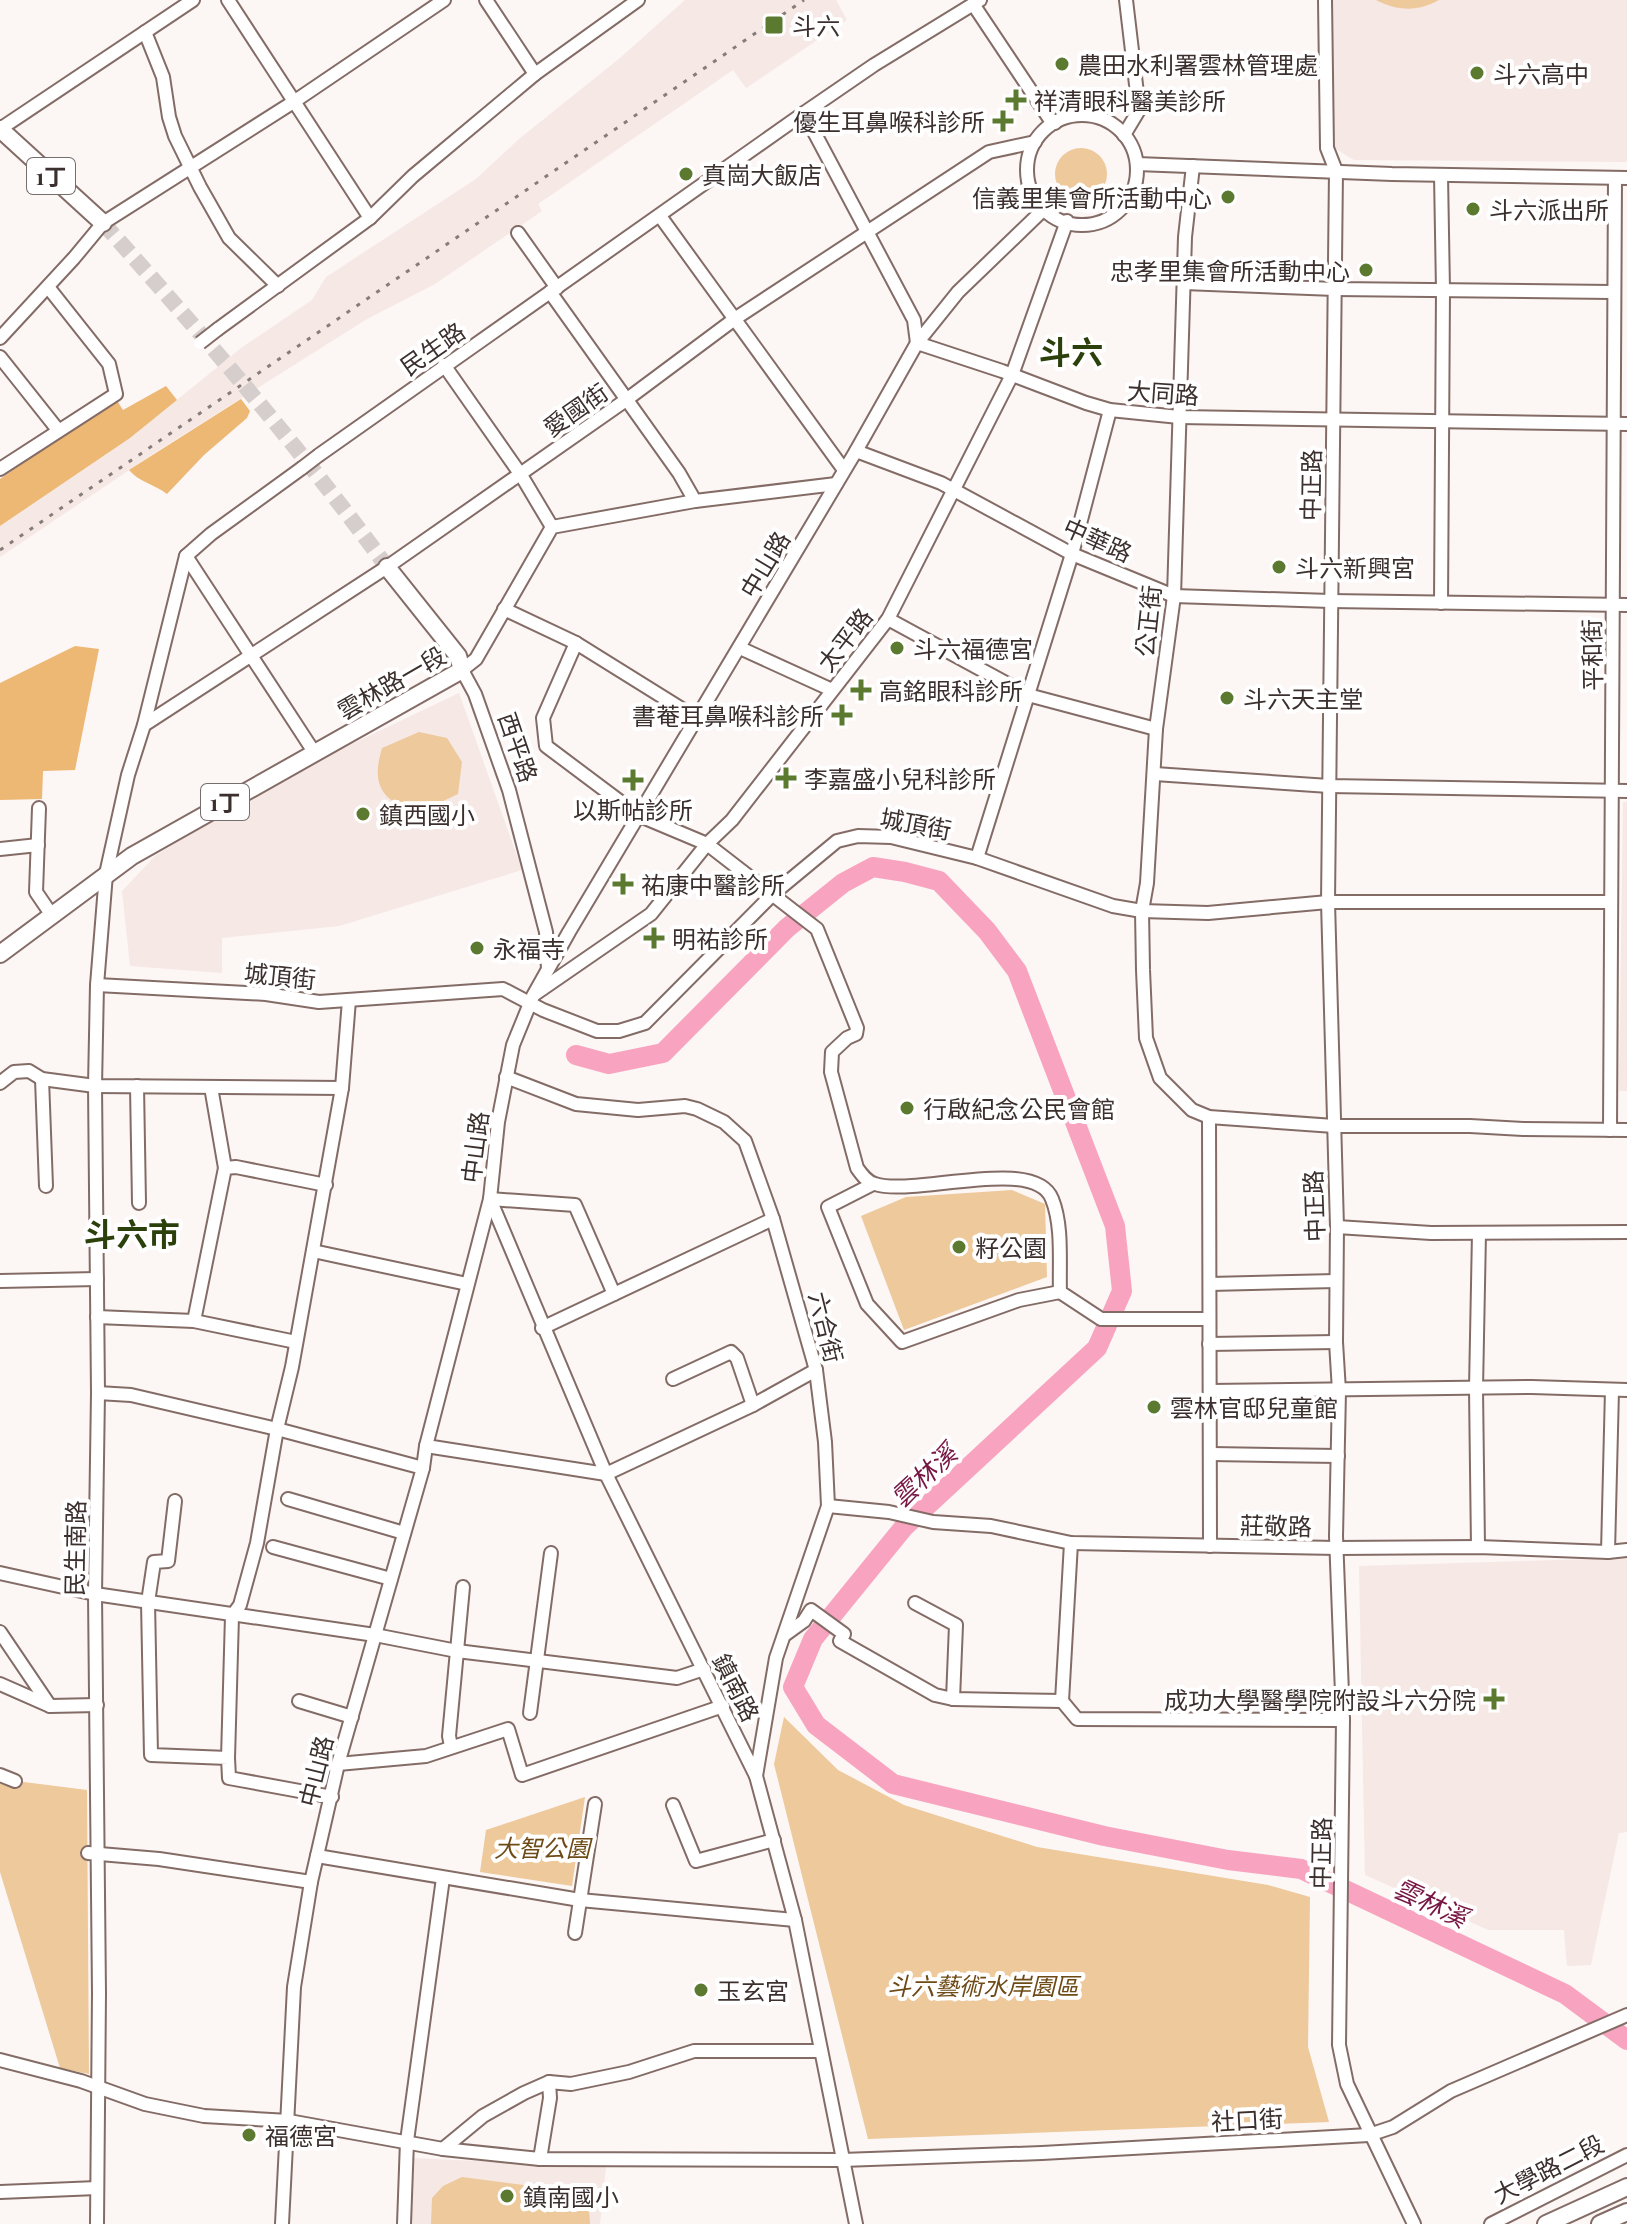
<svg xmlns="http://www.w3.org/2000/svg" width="1627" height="2224" font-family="'Playfair Display','Noto Sans TC',serif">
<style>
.built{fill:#f6e8e4}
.green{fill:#edc99c}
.forest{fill:#edb774}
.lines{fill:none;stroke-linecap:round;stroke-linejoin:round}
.river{stroke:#f8a4c1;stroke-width:20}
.major-tunnel{stroke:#d5cecd;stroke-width:16;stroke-dasharray:16 8;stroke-linecap:butt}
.minor-casing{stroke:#846c66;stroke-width:16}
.major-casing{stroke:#846c66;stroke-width:20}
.minor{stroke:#fff;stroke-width:12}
.major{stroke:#fff;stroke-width:16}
.rail{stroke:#867d7b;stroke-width:3;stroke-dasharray:4 8;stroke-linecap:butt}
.minor-bridge-casing{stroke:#846c66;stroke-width:16;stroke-linecap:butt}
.minor-bridge{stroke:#fff;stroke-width:12}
.poi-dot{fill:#5b7a30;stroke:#fff;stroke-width:3}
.labels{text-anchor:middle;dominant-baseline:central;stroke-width:8;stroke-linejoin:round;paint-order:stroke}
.shield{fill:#fff;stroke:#766e6d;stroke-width:2}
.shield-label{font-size:22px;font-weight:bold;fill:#3b302e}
.poi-label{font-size:24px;fill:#3b302e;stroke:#fff;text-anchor:start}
.street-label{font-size:24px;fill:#3b302e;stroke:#fff}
.park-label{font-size:24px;font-style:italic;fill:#6d4a16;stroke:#fff}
.water-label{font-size:26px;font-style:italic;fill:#771744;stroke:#fff}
.district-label{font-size:32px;font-weight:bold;fill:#2c400c;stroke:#fff}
</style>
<rect width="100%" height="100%" fill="#fcf6f5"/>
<g class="built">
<path d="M685,0H836L847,20L746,88L733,70L538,204L542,211L435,284L367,319L156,452L0,557V526L130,438L241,348L312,300L326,277L476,179L519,139L620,58Z"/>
<path d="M1327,0H1627V162L1354,160L1329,145Z"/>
<path d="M459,693L522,870L339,926L222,938V973L130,966L122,891L156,855L291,773Z"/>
<path d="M1623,802H1627V1091H1619Z"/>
<path d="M1627,1558V1832L1619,1833L1591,1965L1567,1966L1564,1930H1488L1365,1875L1359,1566Z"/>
<path d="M413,2158L606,2167L600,2224H408Z"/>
</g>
<g class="green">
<path d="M1376,0H1439C1418,12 1397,11 1376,0Z"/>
<circle cx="1081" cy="174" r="26"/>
<path d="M419,732L447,738L462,762L458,794L416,814C381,799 371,785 382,748Z"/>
<path d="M1012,1190L1045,1204L1047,1277L904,1330L861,1216L906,1197Z"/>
<path d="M784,1717L838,1770L904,1805L1037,1847L1268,1885L1310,1897L1308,2047L1329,2122L868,2139L774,1764Z"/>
<path d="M0,1776L16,1781L87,1790L89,2074L60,2068L0,1872Z"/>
<path d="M585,1797L572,1886L480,1872L486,1830Z"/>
<path d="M462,2177L571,2191L589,2208L590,2224H431L432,2198L443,2186Z"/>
</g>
<g class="forest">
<path d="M166,386L177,400L130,438L0,526V479L116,399L123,410Z"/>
<path d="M241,399L250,411L247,418L204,455L167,494C154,484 139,482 129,470Z"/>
<path d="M75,646L99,649L75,770L43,771L42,799L0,800V683Z"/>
</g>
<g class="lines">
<path class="river" d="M576,1055L609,1064L663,1053L787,928L843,883L873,867L905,872L939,881L987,931L1017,971L1115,1226L1122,1291L1097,1348L904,1527L813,1639L793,1687L816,1725L893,1784L1104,1836L1228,1860L1301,1869L1565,1994L1627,2040"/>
<path class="major-tunnel" d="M103,223C202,334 299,446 387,567"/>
<defs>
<g id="minor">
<path d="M228,0L370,218"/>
<path d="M486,0L535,74"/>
<path d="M1325,0L1327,148L1336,171L1328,902L1337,1227L1336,1342L1339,1391L1336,1536L1343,1720L1339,2045L1347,2084L1414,2224"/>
<path d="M973,4L1049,118L1055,123"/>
<path d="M145,32L163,77L169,117L175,136L200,187L229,238L278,286"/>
<path d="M804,113L914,320L917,343L1002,371L1086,403L1110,410L1179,417L1627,424"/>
<circle cx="1082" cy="170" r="55"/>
<path d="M0,129L193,0"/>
<path d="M1124,135L1139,110L1126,0"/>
<path d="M1137,164L1392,174L1627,178"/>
<path d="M1193,166L1185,237L1174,596L1156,729L1147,883L1142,911L1143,970L1146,1038L1160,1078L1192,1110L1209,1117L1334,1126H1470L1523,1129L1627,1130"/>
<path d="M660,216L844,470"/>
<path d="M518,233L557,288"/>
<path d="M1184,283L1335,289L1612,292"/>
<path d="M550,292L679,473L695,501"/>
<path d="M218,329L370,218L413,176L535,74L638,0"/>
<path d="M0,338L74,258L103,223L295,101L444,0"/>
<path d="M0,357L58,430"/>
<path d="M444,365L521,475L552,527"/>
<path d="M856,451L941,483L1072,554L1174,596L1330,601L1627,605"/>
<path d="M319,455L804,113L874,65L980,0"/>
<path d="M0,469L116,394L109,364L48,287"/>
<path d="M186,556L314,752"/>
<path d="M1441,603L1443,290L1441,175"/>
<path d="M504,609L576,643L698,719"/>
<path d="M888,619L1028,695L1156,729"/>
<path d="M576,643L543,718L546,746L638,815L707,844L817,929L857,1028L856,1034L847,1038L832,1052L831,1072L857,1168C862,1175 867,1182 875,1184C914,1197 1035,1155 1052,1199C1063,1226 1059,1263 1060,1292L1101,1319H1208"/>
<path d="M740,648L832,690"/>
<path d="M144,725L387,567L626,400L736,318L989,152L1035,142"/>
<path d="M1155,774L1329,786L1627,791"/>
<path d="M39,808L36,892L51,914"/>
<path d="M0,849L38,845"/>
<path d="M977,858L1072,554L1110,410"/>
<path d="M548,969L546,932L509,790L475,694L462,670L476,659L552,527L695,501L836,484"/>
<path d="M97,985L266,994L319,1002L503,989L543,1010L597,1031H619L645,1023L773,894L837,841L858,836L891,837L977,858L1113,906L1142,911L1208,913L1328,902H1610"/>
<path d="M535,994L651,914L707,844L732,820L888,619L1012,375L1067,221"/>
<path d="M506,1077L576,1104L638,1110L685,1106L697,1109L724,1122L745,1141L773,1219L816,1370L825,1442L828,1506L776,1658L756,1776"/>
<path d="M42,1079L46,1186"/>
<path d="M0,1083L14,1072L29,1071L42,1079L95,1086L342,1088"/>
<path d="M137,1086L139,1203"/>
<path d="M211,1087L225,1168"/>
<path d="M1209,1117L1210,1546"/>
<path d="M1610,1130L1615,179"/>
<path d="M873,1184L828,1207L867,1304L902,1342L1019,1300L1060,1292"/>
<path d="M490,1199L606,1474L756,1776L795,1920L856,2224"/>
<path d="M490,1199L575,1205L614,1294"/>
<path d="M1337,1227L1431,1233L1627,1232"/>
<path d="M313,1251L467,1284"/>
<path d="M0,1281L97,1279"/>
<path d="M1210,1284L1336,1281"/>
<path d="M97,1317L194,1321L296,1342"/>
<path d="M194,1321L225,1168L236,1167L326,1185"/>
<path d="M542,1328L773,1219"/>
<path d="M1209,1344L1336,1342"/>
<path d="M673,1379L731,1352L737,1358L753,1405"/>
<path d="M1210,1391L1532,1387L1627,1390"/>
<path d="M98,1393L131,1395L277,1429L423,1468"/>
<path d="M426,1446L606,1474L753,1405L816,1370"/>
<path d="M1211,1454L1338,1456"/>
<path d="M288,1499L404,1533"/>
<path d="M175,1501L168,1561L154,1562L148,1602L151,1755L228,1758L229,1778L332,1797"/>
<path d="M828,1506L889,1512L933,1522L991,1526L1071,1543L1337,1548L1478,1547L1608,1552L1627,1550"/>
<path d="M273,1547L391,1579"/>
<path d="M1478,1547L1476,1389L1479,1233"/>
<path d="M1608,1552L1612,1390"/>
<path d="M0,1573L95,1594L375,1635L457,1651L677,1678L704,1669"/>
<path d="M915,1603L956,1625L953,1699"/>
<path d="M0,1632L50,1706"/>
<path d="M786,1634L804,1621L811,1610L844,1634L840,1641L935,1695L953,1699L1062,1701"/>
<path d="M0,1684L50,1706L97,1705"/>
<path d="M299,1701L352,1717"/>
<path d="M1062,1701L1077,1719L1343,1720"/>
<path d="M1062,1701L1071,1543"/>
<path d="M530,1713L551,1553"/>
<path d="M451,1746L449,1736L463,1587"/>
<path d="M228,1758L232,1616L240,1605L257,1543L277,1429L292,1367L342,1088L349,1000"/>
<path d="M338,1764L426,1756L508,1729L522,1775L723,1706"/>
<path d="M0,1775L15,1781"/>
<path d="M673,1805L696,1861L774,1840"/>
<path d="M88,1853L159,1859L311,1882"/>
<path d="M317,1856L580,1900L795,1920"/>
<path d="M575,1933L595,1804"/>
<path d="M0,2060L81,2081L145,2104L204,2116L289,2121L443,2149L540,2159L842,2160L1042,2153L1369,2135L1393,2127L1451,2091L1627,2015"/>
<path d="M443,2149L483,2116L524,2093L549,2082L571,2084L629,2072L694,2051H821"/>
<path d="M540,2159L550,2098L549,2082"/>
<path d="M0,2192L97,2188"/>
<path d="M97,2224L99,1993L95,1594L98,1393L95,1086L97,985L106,874L128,775L144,725L186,556L211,534L302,468"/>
<path d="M282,2224L294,1987L311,1882L338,1764L423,1468L426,1446L490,1199L498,1122L513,1045L533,996L569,932L856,451L917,343L958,292L1043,210"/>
<path d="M404,2224L407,2141L443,1878"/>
<path d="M1491,2224L1627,2155"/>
</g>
<g id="major">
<path d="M0,129L103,223"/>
<path d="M0,954L132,856L462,670L458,656L387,567"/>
<path d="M1546,2224L1627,2187"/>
<path d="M1600,2224L1627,2212"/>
</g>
</defs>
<use href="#minor" class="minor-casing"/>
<use href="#major" class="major-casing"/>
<use href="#minor" class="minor"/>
<use href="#major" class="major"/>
<path class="rail" d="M0,550L804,0"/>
<defs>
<g id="minor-bridge">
<path d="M200,343L218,329"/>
<path d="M302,468L319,455"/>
</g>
</defs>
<use href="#minor-bridge" class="minor-bridge-casing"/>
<use href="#minor-bridge" class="minor-bridge"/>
</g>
<g class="poi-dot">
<rect x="764" y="15" width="20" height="20" rx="4"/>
<circle cx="1062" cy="64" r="8"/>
<circle cx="1477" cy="73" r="8"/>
<path d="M1012 88h8v8h8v8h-8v8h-8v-8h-8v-8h8z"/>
<path d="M999 109h8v8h8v8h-8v8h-8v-8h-8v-8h8z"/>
<circle cx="686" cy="174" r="8"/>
<circle cx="1228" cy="197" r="8"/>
<circle cx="1473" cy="209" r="8"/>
<circle cx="1366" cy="270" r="8"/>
<circle cx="1279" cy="567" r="8"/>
<circle cx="897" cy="648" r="8"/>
<path d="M857 678h8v8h8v8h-8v8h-8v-8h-8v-8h8z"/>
<circle cx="1227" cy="698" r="8"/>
<path d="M838 703h8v8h8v8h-8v8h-8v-8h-8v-8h8z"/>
<path d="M782 766h8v8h8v8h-8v8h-8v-8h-8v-8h8z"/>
<path d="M629 768h8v8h8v8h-8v8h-8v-8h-8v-8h8z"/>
<circle cx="363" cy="814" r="8"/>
<path d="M619 872h8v8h8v8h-8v8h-8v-8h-8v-8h8z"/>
<path d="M650 926h8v8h8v8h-8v8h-8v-8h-8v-8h8z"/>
<circle cx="477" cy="948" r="8"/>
<circle cx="907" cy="1108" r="8"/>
<circle cx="959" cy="1247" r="8"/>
<circle cx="1154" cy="1407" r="8"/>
<path d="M1490 1687h8v8h8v8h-8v8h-8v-8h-8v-8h8z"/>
<circle cx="701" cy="1990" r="8"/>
<circle cx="249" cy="2135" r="8"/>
<circle cx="507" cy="2196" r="8"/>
</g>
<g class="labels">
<g class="shield">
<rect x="27" y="158" width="48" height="36" rx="6"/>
<rect x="201" y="784" width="48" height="36" rx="6"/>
</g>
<g class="shield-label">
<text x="51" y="176">1丁</text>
<text x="225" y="802">1丁</text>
</g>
<g class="poi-label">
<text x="792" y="25">斗六</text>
<text x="1078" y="64">農田水利署雲林管理處</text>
<text x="1493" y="73">斗六高中</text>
<text x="1034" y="100">祥清眼科醫美診所</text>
<text x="985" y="121" text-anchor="end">優生耳鼻喉科診所</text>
<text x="702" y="174">真崗大飯店</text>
<text x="1212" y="197" text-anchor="end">信義里集會所活動中心</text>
<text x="1489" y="209">斗六派出所</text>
<text x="1350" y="270" text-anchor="end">忠孝里集會所活動中心</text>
<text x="1295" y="567">斗六新興宮</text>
<text x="913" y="648">斗六福德宮</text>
<text x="879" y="690">高銘眼科診所</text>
<text x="1243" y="698">斗六天主堂</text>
<text x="824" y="715" text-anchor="end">書菴耳鼻喉科診所</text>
<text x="804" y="778">李嘉盛小兒科診所</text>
<text x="633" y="809" text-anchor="middle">以斯帖診所</text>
<text x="379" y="814">鎮西國小</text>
<text x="641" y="884">祐康中醫診所</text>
<text x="672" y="938">明祐診所</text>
<text x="493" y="948">永福寺</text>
<text x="923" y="1108">行啟紀念公民會館</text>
<text x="975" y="1247">籽公園</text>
<text x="1170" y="1407">雲林官邸兒童館</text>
<text x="1476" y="1699" text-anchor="end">成功大學醫學院附設斗六分院</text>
<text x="717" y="1990">玉玄宮</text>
<text x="265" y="2135">福德宮</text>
<text x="523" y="2196">鎮南國小</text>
</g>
<g class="street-label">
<text transform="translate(432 348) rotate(-35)">民生路</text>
<text transform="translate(1163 392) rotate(4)">大同路</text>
<text transform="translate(575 409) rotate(-35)">愛國街</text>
<text transform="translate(1310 485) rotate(-89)">中正路</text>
<text transform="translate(1098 539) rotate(24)">中華路</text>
<text transform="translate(764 564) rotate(-59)">中山路</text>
<text transform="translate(1147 621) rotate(-84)">公正街</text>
<text transform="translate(844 639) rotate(-52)">太平路</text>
<text transform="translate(1591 655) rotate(-91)">平和街</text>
<text transform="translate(391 682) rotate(-30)">雲林路一段</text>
<text transform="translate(519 747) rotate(71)">西平路</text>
<text transform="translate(916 823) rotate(11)">城頂街</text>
<text transform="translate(280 975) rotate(6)">城頂街</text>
<text transform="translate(474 1147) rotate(-83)">中山路</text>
<text transform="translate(1313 1206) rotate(-92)">中正路</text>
<text transform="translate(827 1327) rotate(76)">六合街</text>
<text transform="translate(1276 1525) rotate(1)">莊敬路</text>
<text transform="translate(74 1548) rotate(-89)">民生南路</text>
<text transform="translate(737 1687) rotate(63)">鎮南路</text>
<text transform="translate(315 1771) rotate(-76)">中山路</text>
<text transform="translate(1320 1853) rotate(-89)">中正路</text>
<text transform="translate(1247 2119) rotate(-3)">社口街</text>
<text transform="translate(1548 2168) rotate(-27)">大學路二段</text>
</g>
<g class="park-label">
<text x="542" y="1847">大智公園</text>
<text x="983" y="1985">斗六藝術水岸園區</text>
</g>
<g class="water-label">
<text transform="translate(923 1475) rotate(-43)">雲林溪</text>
<text transform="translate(1431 1902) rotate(25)">雲林溪</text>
</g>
<g class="district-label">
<text x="1071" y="350">斗六</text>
<text x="132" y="1232">斗六市</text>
</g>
</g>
</svg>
